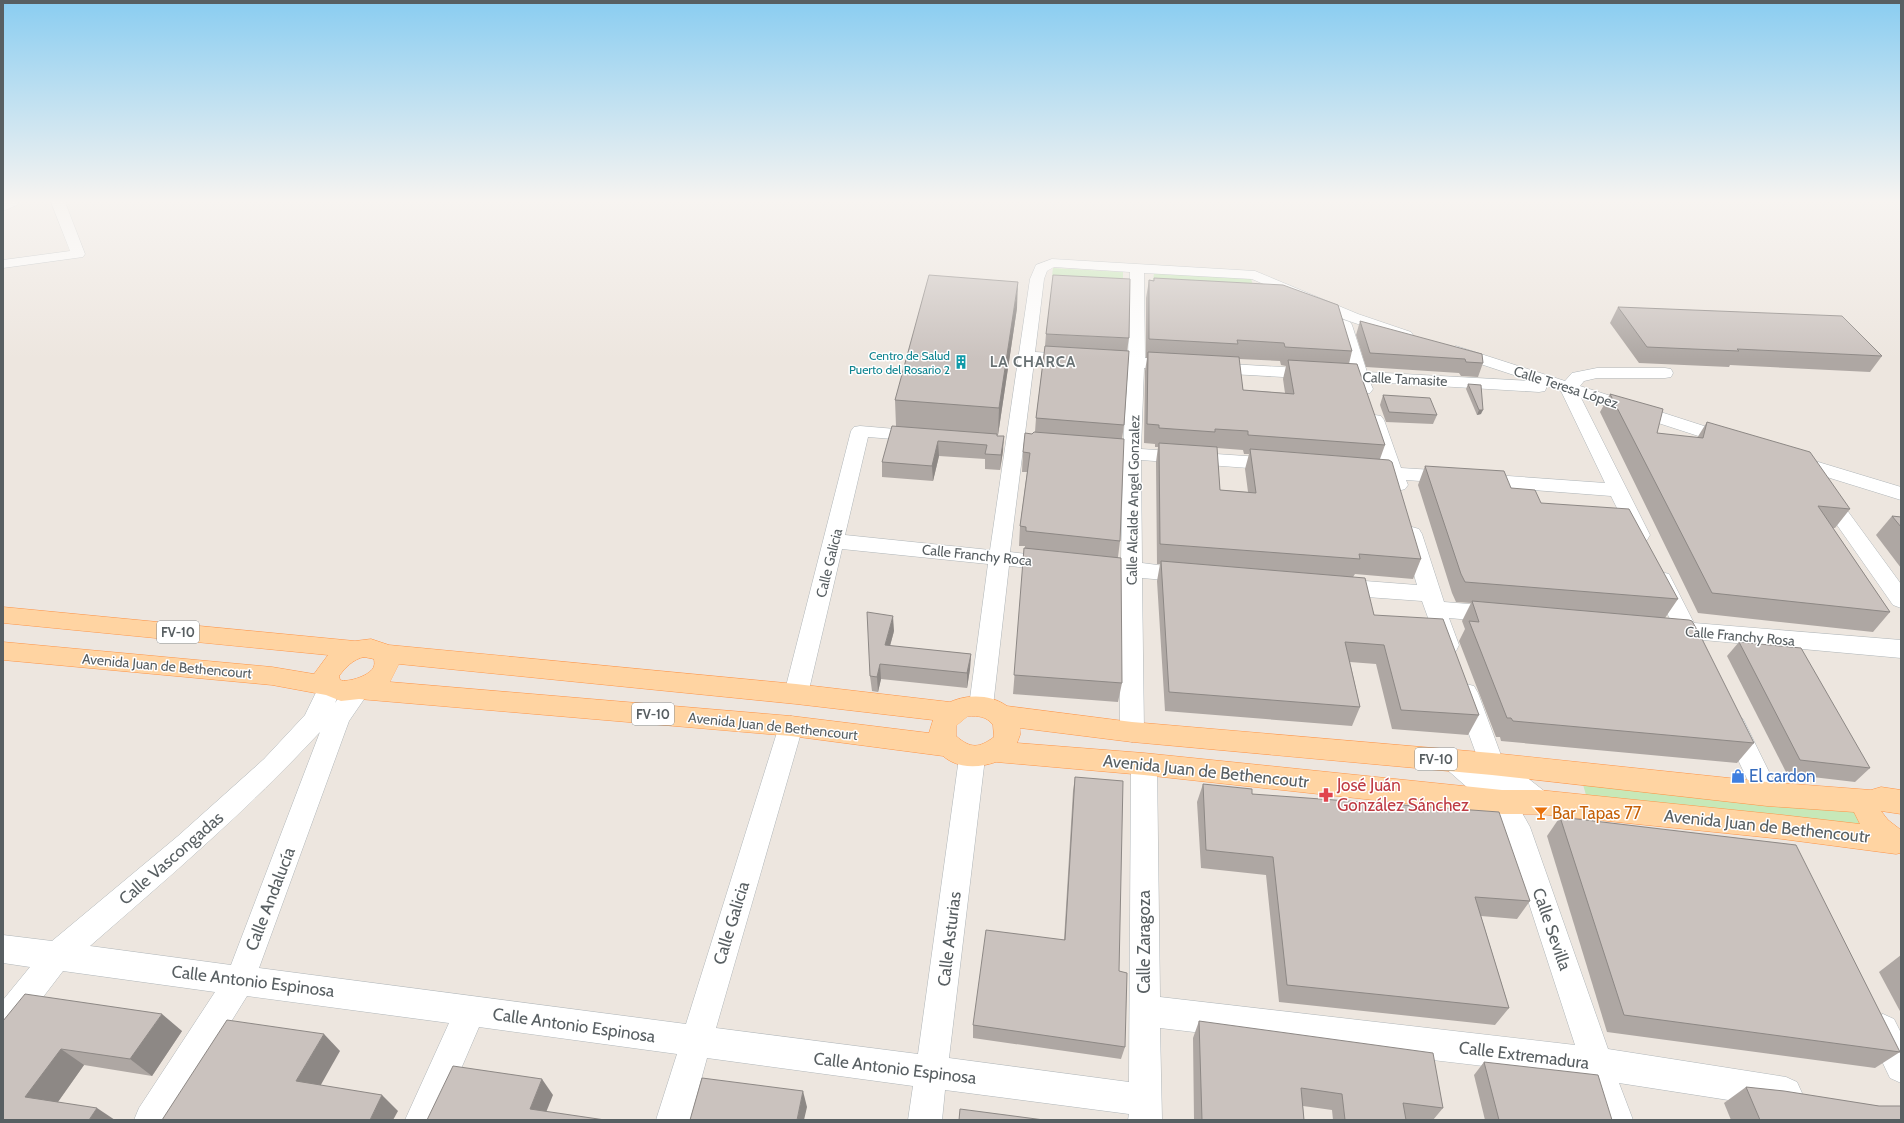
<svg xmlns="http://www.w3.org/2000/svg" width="1904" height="1123" font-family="Cabin,sans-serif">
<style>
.green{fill:#c7e8b8}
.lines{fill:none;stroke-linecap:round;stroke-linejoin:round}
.street-casing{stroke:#b0b6b9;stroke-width:1}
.primary-casing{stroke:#fe9447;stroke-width:1}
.street{fill:#fff;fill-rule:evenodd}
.primary{fill:#ffd4a2;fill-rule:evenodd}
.wall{fill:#aea7a3;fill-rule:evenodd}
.shaded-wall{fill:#8d8885}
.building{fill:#cac2be;stroke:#8d8885}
.labels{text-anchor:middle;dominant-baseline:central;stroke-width:3;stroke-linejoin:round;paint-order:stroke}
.far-culture-label{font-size:12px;fill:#0d838f;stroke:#fff;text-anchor:end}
.shield{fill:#fff;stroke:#8a8f91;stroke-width:1}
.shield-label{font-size:13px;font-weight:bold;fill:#585f62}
.street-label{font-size:14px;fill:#585f62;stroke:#fff}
.far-district-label{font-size:15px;font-weight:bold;letter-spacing:1px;fill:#697274;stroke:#fff}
.near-street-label{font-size:17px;fill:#585f62;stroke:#fff}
.near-shop-label{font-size:17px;fill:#366cbe;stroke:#fff;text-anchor:start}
.near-health-label{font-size:17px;fill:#be3a42;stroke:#fff;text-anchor:start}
.near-food-label{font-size:17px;fill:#c56008;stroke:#fff;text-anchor:start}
</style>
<rect width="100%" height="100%" fill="#ede6df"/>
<g class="green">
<path d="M1053,268L1123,272V280L1052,276Z"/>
<path d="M1154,273L1251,279L1254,288L1153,281Z"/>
<path d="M1582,781L1855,812L1866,831L1588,802Z"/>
</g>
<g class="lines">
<defs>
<g id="street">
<path d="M3,202H19L17,205L3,211Z"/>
<path d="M51,202H65L85,254L83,257L3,268V260L70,251Z"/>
<path d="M1052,259L1255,271L1358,314L1411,332L1413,335L1411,338L1405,340L1346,320L1252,279L1144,273L1145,358L1180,361L1182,365L1180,369L1174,370L1144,368L1141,449L1276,458L1283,460L1285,464L1283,468L1276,470L1141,460L1142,563L1196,570L1199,575L1196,580L1188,582L1142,578L1144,732L1141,739L1132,742L1123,739L1120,732V576L1085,571L1081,566L1085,561L1092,559L1121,561L1123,459L1088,455L1086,451L1088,447L1095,445L1123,447L1128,367L1034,362L1010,552L1060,558L1064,563L1060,568L1053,570L1009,566L993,706L990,713L981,715L972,713L969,706L988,564L842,549L808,694L804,701L796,703L788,701L784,694L851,431L854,427L860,426L919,431L925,432L928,436L925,440L919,441L868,437L845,535L990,550L1030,279L1036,265ZM1054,267L1130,272L1128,358L1035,352L1044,279L1047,271Z"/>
<path d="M1344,320L1350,322L1352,325L1367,372L1532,381L1450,354L1448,351L1450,348L1456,346L1565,381L1572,373L1597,368H1665L1671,369L1673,373L1671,377L1665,378H1597L1584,381L1580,386L1735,436L1738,440L1735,444L1729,446L1723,444L1581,398L1650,535L1647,540L1640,542L1633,540L1611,496L1480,486L1473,484L1470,480L1473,476L1480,474L1605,483L1561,391L1547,386L1545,391L1539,392L1370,382L1373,389L1370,393L1364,394L1358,393L1353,381L1213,373L1207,372L1205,368L1207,364L1213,363L1350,371L1336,325L1338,322Z"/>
<path d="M1375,415L1381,416L1384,420L1401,468L1449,471L1456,473L1459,477L1456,481L1449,483L1406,480L1408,485L1405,489L1398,491L1391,489L1386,478L1360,475L1357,471L1360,467L1367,465L1382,466L1366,420L1369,416Z"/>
<path d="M1795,455L1901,487V500L1788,465L1786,461L1788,457Z"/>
<path d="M1826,489L1833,491L1901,584V608L1893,605L1816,495L1819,491Z"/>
<path d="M1412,527L1419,529L1422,534L1444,602L1494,606L1502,608L1505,614L1502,620L1494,622L1449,618L1459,645L1456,651L1448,653L1440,651L1422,601L1339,595L1331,592L1328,587L1331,582L1339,579L1417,585L1402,534L1405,529Z"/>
<path d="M1661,572L1669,574L1694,623L1901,640V658L1703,640L1700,647L1692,649L1684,647L1679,638L1661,635L1658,629L1661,623L1671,621L1650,579L1653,574Z"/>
<path d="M330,677L338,680L342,686L335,703C345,690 349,677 367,683L371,689L349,721L259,968L686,1024L779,726L782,719L791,716L800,719L803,726L716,1028L918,1054L959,758L963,751L972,748L981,751L985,758L949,1058L1129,1082L1131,764L1135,757L1144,754L1153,757L1157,764L1160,997L1575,1045L1505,830L1493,810L1444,767L1440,760L1444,753C1462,747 1469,759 1482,770L1454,693L1458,686L1466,684L1474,686L1478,693L1502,758L1548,794L1552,802L1548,810L1539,813L1530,810L1512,795L1530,827L1608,1049L1786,1077L1797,1082L1802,1093L1797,1104L1786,1109L1619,1083L1633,1120H1599L1586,1078L1160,1028L1162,1120H1128L1129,1114L945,1090L942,1120H908L913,1086L707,1058L690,1120H656L677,1054L479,1027L439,1120H405L449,1023L247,996L170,1120H134L139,1108L215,992L63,971L14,1035L3,1039V1000L30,967L3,963V935L52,941L178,836L264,759L305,715L322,680ZM320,732L231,965L90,946C169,877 249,809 320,732Z"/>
<path d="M1734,716L1743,719L1776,786L1780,794L1776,802L1767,805L1758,802L1722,726L1725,719Z"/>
<path d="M1883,1014L1894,1019L1901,1033V1083L1890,1078L1867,1030L1872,1019Z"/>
</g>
<path id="primary" d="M3,607L355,641L371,639L389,645L796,684L950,702C968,694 990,694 1007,706L1132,722L1492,753L1767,782L1871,790L1881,787L1901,790V814L1881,811L1888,820L1901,830V853L1896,854L1782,839L1539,814H1502L1144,775L996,762C979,768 958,769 943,756L791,736L359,699L341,701L326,695L272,685L3,660V642L272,667L314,674L328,655L3,623ZM364,657L374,659C374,660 375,664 374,666C372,675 348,683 340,680L339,676C345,668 353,659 364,657ZM399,664L796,704L933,720L929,733L791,716L390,682ZM968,716C979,716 986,716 993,725L994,737C979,748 971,749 956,736V726ZM1020,728L1132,742L1492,775L1767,806L1854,812L1860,824L1782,815L1539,790H1502L1144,753L1017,743L1020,735Z"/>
</defs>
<use href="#street" class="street-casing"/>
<use href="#primary" class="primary-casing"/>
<use href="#street" class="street"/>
<use href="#primary" class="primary"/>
</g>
<g class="wall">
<path d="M1154,278L1352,351L1349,364L1385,445L1380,459L1421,559L1413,579L1355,574L1353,577L1374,615L1479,715L1468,735L1392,729L1376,664L1350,662L1360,707L1352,726L1165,711L1157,581L1160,564H1157L1156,462L1158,447H1155V444L1144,443L1145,371L1147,358H1146V298L1149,280H1154ZM1239,359L1280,361L1281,365L1286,366L1283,379L1285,393L1243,390ZM1217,448L1243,450L1244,454H1249L1245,469L1248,492L1220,490Z"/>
<path d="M1618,307L1882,356L1870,372L1730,365L1729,367L1639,363L1610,323Z"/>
<path d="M1017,308L998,435H997L1003,451L1000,470L985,469V459L939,456L933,481L882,477V462L896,426L895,400Z"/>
<path d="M1360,321L1483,363L1478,377L1461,376L1459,373L1366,367L1356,335Z"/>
<path d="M1046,334L1129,338L1127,351L1124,425L1122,439L1120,541L1118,557L1122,683L1118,702L1013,694L1025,546H1019L1020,526L1027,472H1022L1023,452L1032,434L1035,432L1036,418L1045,346Z"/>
<path d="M1468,384L1481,414L1477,415L1466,389Z"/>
<path d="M1610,394L1657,433L1697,438L1707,422L1850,509L1835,528H1833L1890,612L1873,632L1698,613L1600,412Z"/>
<path d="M1383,395L1437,415L1433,424L1386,422L1380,405Z"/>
<path d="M1425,466L1511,488L1541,503L1678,599L1665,618L1754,743L1737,763L1501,741L1500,737H1496L1459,641L1465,629L1462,621L1471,603L1456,602L1452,593L1418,485Z"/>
<path d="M1892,516L1901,517V568L1876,535Z"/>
<path d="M894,631L890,646L971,654L970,669L967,688L881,679L878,692L872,691L870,676Z"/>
<path d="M1739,642L1870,768L1855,782L1787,774L1727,656Z"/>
<path d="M1075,777L1119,971L1125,1047L1121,1059L973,1038V1025L1064,940L1073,791Z"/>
<path d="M1203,784L1252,794L1530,901L1517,919L1481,916L1509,1008L1495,1025L1279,1002L1266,875L1201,868L1197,802Z"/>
<path d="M1560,817L1900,1052L1875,1068L1607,1032L1547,836Z"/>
<path d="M1901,955V1013L1879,972Z"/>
<path d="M3,1021L182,1031L152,1076L84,1065L58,1102L3,1120Z"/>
<path d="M1199,1021L1443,1108L1433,1120H1333L1332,1110L1303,1106L1304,1120H1194L1193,1038Z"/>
<path d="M1484,1062L1612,1120H1485L1474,1075Z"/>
<path d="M1746,1087L1879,1106L1901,1120H1731L1724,1103Z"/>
</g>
<g class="shaded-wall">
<path d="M1018,282L1017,308L998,435L999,408Z"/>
<path d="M1479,410H1483L1481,414L1477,415Z"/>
<path d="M1004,436L1003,451L1000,470L1001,455Z"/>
<path d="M938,441L939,456L933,481L932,466Z"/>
<path d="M893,616L894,631L886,660L885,645Z"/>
<path d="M971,654L970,669L967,688V673Z"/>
<path d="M880,664L881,679L878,692L877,677Z"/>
<path d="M162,1014L182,1031L152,1076L130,1059Z"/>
<path d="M324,1034L340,1051L314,1097L296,1081Z"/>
<path d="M61,1049L84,1065L50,1113L25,1097Z"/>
<path d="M542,1079L553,1095L543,1120L530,1109Z"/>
<path d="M803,1091L807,1107L804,1120H797Z"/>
<path d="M382,1095L398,1111L393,1120H370Z"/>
<path d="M97,1108L115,1120H89Z"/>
</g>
<g class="building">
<path d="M929,275L1018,282L999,408L895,400Z"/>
<path d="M1053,275L1130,279L1129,338L1046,334Z"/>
<path d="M1154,278L1283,285L1338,305L1352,351L1285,347L1284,343L1237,340L1238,344L1149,339V280L1154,281Z"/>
<path d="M1618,307L1842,316L1882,356L1737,349L1739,351L1647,347Z"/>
<path d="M1360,321L1482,354L1483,363L1466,362L1465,359L1370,353Z"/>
<path d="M1045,346L1129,351L1124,425L1036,418Z"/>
<path d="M1148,352L1239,357L1243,390L1294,394L1288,360L1357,364L1385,445L1248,435V431L1215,429V432L1159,428V425L1147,424Z"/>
<path d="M1468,384L1481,385L1483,410H1479Z"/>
<path d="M1610,394L1663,409L1657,433L1703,438L1707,422L1810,452L1850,509L1818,506L1890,612L1712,593Z"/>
<path d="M1383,395L1430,398L1437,415L1389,412Z"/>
<path d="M892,426L997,434V436H1004L1001,455L985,454L987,445L938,441L932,466L882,462Z"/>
<path d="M1034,432L1124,439L1120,541L1026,531V527L1020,526L1030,453L1023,452L1025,433L1032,434Z"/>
<path d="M1159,443L1217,447L1220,490L1256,493L1250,449L1389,460L1392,462L1421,559L1359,554L1360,559L1160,544Z"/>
<path d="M1425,466L1504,471L1511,488L1535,490L1541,503L1629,509L1678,599L1465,582L1461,574Z"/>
<path d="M1892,516L1901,517V527Z"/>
<path d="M1024,548L1121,558L1122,683L1014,675Z"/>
<path d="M1161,561L1365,578L1374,615L1443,619L1479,715L1401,710L1384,645L1345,642L1360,707L1169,692Z"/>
<path d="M1472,601L1689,620L1692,621L1700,635L1754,743L1513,721L1511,718H1507L1469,621L1479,622Z"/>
<path d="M867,612L893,616L885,645L971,654L967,673L880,664L877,677L870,676Z"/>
<path d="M1739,642L1801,648L1870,768L1800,760Z"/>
<path d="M1075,777L1123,781L1119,971L1127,973L1125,1047L973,1025L986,930L1065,940Z"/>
<path d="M1203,784L1252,789V794L1499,812L1530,901L1475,897L1509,1008L1287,985L1273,857L1206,850Z"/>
<path d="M1560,817L1796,845L1900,1052L1624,1015Z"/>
<path d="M25,994L162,1014L130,1059L61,1049L25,1097L97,1108L89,1120H3V1021Z"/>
<path d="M227,1020L324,1034L296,1081L382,1095L370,1120H162Z"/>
<path d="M1199,1021L1433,1053L1443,1108L1403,1103L1406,1120H1345L1342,1094L1301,1088L1304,1120H1202Z"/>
<path d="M1484,1062L1598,1075L1612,1120H1499Z"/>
<path d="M453,1066L542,1079L530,1109L605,1120H427Z"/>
<path d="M702,1078L803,1091L797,1120H690Z"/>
<path d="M1746,1087L1784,1091L1879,1106H1901V1120H1760Z"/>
<path d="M960,1109L1044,1120H959Z"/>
</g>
<linearGradient id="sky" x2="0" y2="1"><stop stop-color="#8acdf1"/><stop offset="0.56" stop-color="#f7f4f1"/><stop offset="1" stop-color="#f7f4f1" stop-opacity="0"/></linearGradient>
<rect width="1904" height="359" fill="url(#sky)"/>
<defs>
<symbol id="building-bare" viewBox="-9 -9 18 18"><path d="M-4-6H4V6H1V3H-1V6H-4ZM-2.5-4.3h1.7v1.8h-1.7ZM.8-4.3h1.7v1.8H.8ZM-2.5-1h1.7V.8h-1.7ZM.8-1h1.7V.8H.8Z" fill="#0f9aa8" stroke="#fff" stroke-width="2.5" paint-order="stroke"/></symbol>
<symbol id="shop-bare" viewBox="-9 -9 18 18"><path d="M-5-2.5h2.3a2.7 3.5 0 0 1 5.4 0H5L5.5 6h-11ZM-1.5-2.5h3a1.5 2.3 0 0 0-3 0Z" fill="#3f7fe0" stroke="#fff" stroke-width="2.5" paint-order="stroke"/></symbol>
<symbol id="pharmacy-bare" viewBox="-9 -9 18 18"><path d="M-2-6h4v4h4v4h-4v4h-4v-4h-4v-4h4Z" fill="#e0444e" stroke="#fff" stroke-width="2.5" paint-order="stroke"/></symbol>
<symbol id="bar-bare" viewBox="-9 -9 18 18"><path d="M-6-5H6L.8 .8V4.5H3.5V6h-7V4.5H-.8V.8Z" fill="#e8710a" stroke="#fff" stroke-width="2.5" paint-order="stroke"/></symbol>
</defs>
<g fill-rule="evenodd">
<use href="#building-bare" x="951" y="352" width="20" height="20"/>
<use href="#shop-bare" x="1728" y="766" width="20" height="20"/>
<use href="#pharmacy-bare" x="1316" y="785" width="20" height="20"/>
<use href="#bar-bare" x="1531" y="803" width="20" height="20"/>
</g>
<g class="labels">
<g class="far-culture-label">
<text x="950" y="355">Centro de Salud<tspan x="950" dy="14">Puerto del Rosario 2</tspan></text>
</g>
<g class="shield">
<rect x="157" y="621" width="42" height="22" rx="3"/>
<rect x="632" y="703" width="42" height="22" rx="3"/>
<rect x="1415" y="748" width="42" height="22" rx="3"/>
</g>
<g class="shield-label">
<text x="178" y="632">FV-10</text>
<text x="653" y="714">FV-10</text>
<text x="1436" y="759">FV-10</text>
</g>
<g class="street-label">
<text transform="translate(1405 379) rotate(3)">Calle Tamasite</text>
<text transform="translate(1566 387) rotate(18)">Calle Teresa López</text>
<text transform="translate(1133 500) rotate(-89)">Calle Alcalde Angel Gonzalez</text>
<text transform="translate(977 555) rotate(6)">Calle Franchy Roca</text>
<text transform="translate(829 563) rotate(-76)">Calle Galicia</text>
<text transform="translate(1740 636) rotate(5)">Calle Franchy Rosa</text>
<text transform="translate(167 666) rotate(5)">Avenida Juan de Bethencourt</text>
<text transform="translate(773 726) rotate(6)">Avenida Juan de Bethencourt</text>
</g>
<g class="far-district-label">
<text x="1033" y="362">LA CHARCA</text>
</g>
<g class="near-street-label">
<text transform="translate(1206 771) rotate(6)">Avenida Juan de Bethencoutr</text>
<text transform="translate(1767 826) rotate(6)">Avenida Juan de Bethencoutr</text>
<text transform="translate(171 858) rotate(-41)">Calle Vascongadas</text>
<text transform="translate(270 899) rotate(-69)">Calle Andalucía</text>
<text transform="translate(731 923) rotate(-73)">Calle Galicia</text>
<text transform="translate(1552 929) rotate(71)">Calle Sevilla</text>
<text transform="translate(949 939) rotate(-83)">Calle Asturias</text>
<text transform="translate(1144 942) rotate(-90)">Calle Zaragoza</text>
<text transform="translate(253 981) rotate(7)">Calle Antonio Espinosa</text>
<text transform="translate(574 1025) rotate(8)">Calle Antonio Espinosa</text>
<text transform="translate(1524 1055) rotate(7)">Calle Extremadura</text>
<text transform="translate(895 1068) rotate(7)">Calle Antonio Espinosa</text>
</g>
<g class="near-shop-label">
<text x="1749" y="776">El cardon</text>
</g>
<g class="near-health-label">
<text x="1337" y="785">José Juán<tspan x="1337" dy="20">González Sánchez</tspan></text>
</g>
<g class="near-food-label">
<text x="1552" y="813">Bar Tapas 77</text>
</g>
</g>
<rect width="1904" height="1123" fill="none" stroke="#585f62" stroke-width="8"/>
</svg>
